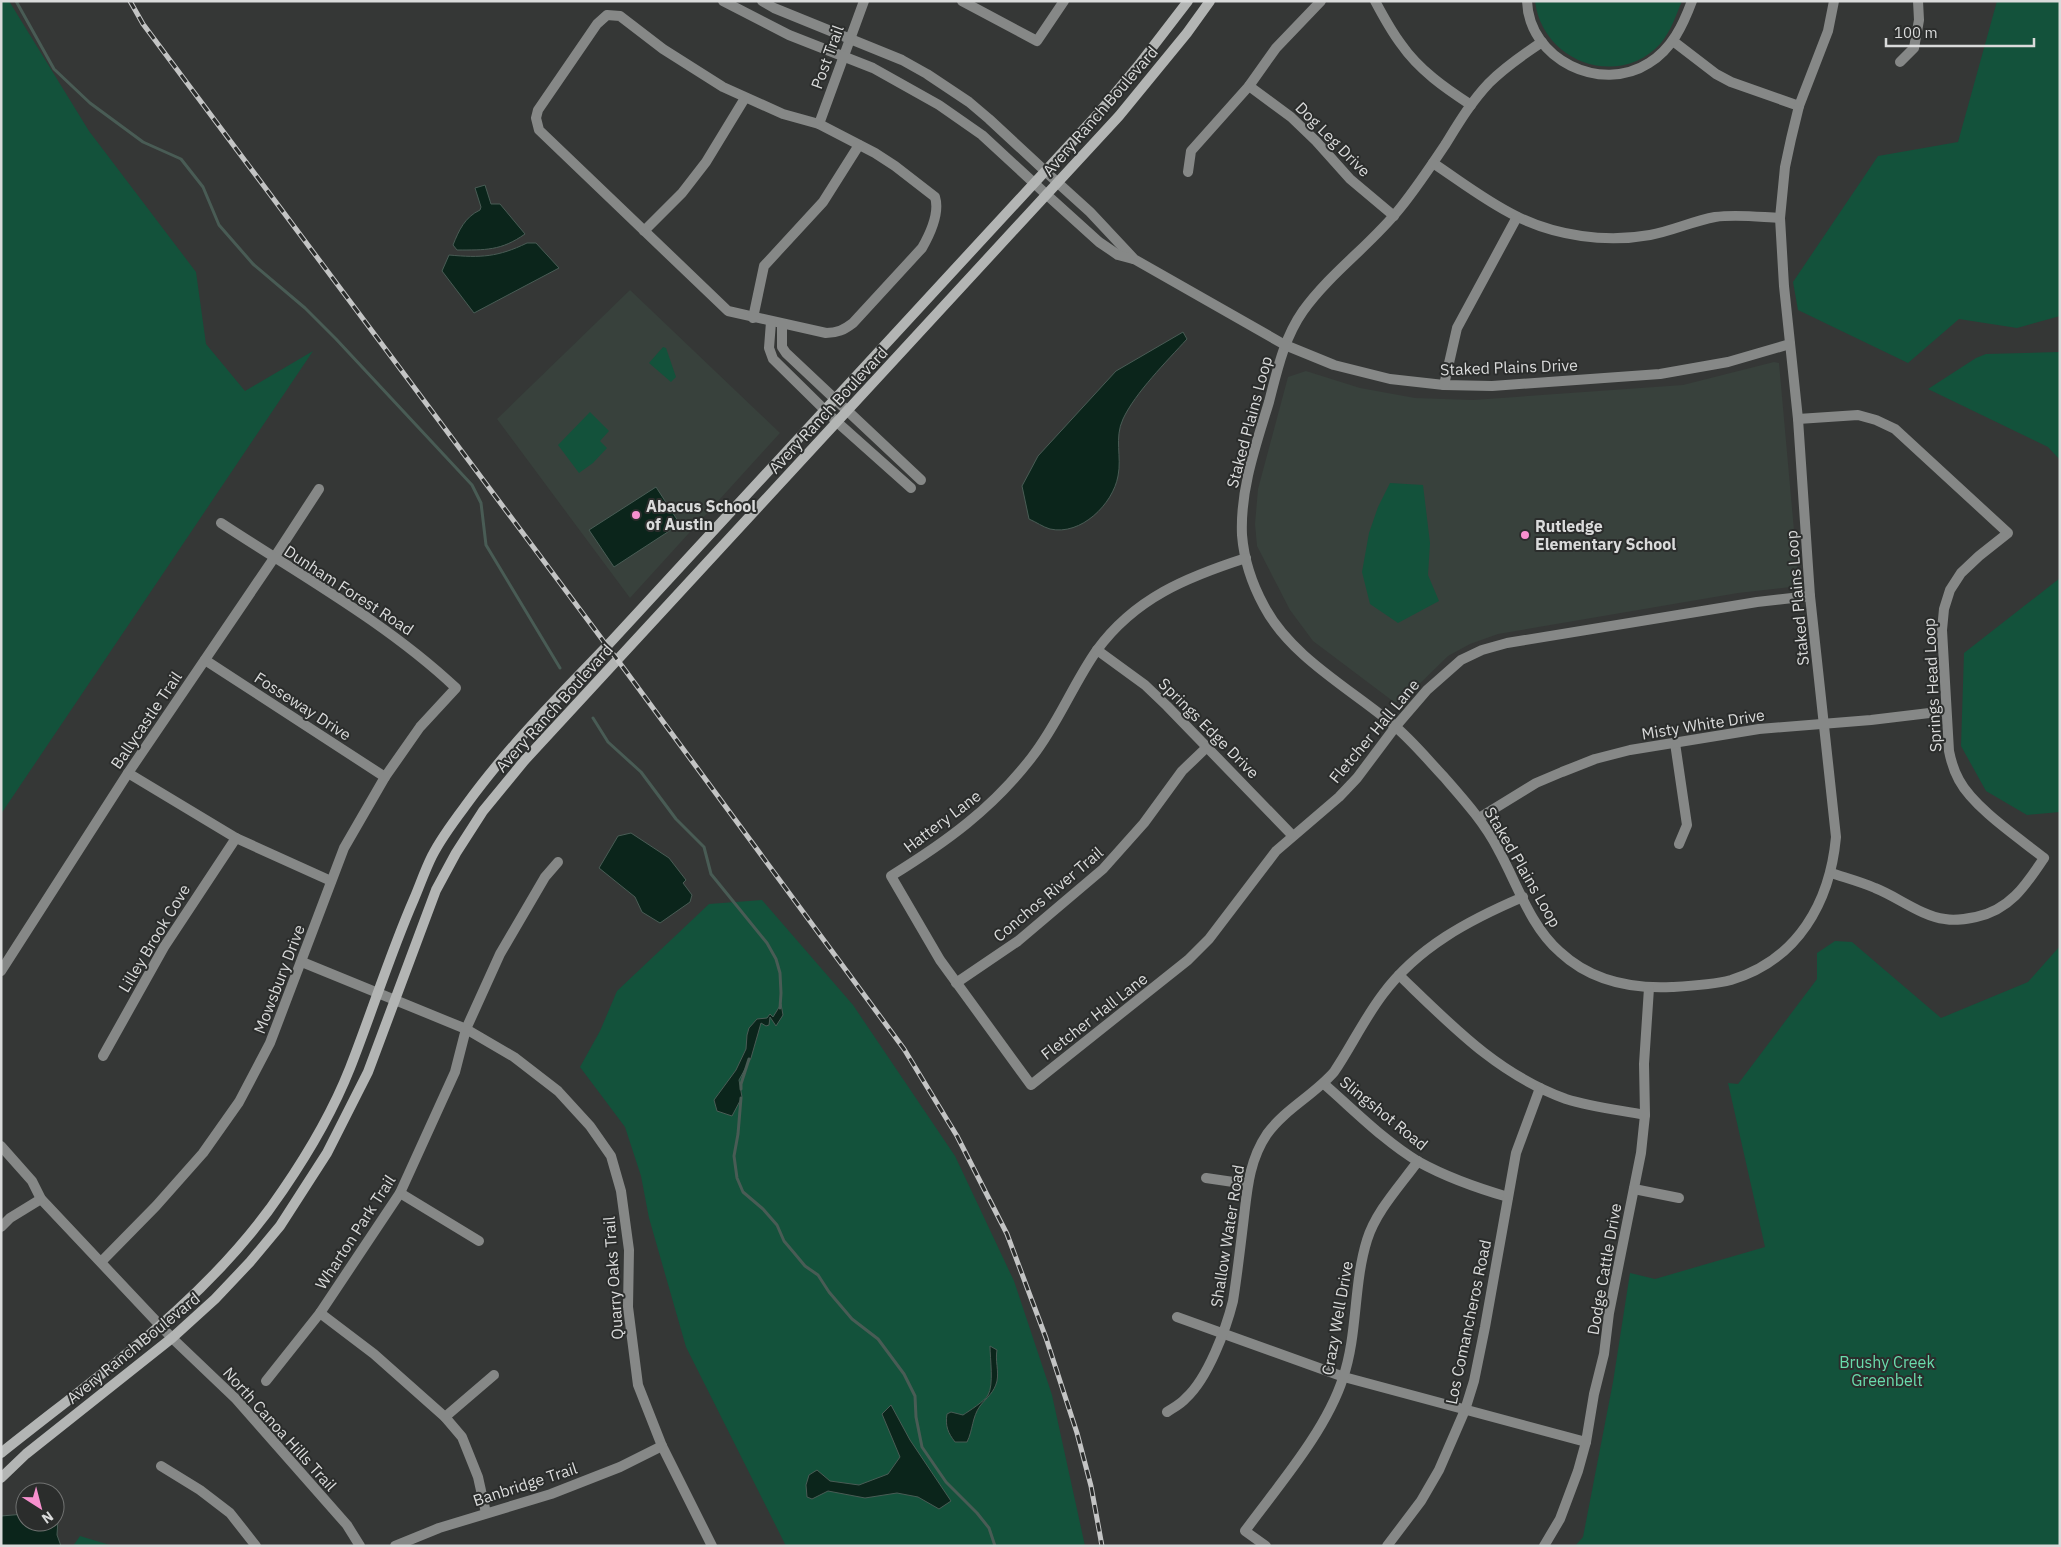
<svg xmlns="http://www.w3.org/2000/svg" width="2061" height="1547" font-family="'IBM Plex Sans',sans-serif">
<style>
.built{fill:#38413c}
.green{fill:#13523b}
.water{fill:#0b251b;stroke:#495c55}
.lines{fill:none;stroke-linecap:round;stroke-linejoin:round}
.stream{stroke:#495c55;stroke-width:3}
.minor{stroke:#868887;stroke-width:10}
.tertiary{stroke:#868887;stroke-width:10}
.secondary{stroke:#b3b5b4;stroke-width:10}
.rail-casing{stroke:#c3c4c4;stroke-width:5}
.rail{stroke:#2b2d2c;stroke-width:3;stroke-dasharray:9;stroke-linecap:butt}
.poi-dot{fill:#f790ce;stroke:#2b2d2c;stroke-width:2}
.labels{text-anchor:middle;dominant-baseline:central;stroke-width:4;stroke-linejoin:round;paint-order:stroke}
.street-label{font-size:16px;fill:#dadbdb;stroke:#2b2d2c}
.poi-label{font-size:16px;font-weight:bold;fill:#dadbdb;stroke:#2b2d2c;text-anchor:start}
.park-label{font-size:16px;fill:#69dcac;stroke:#2b2d2c}
</style>
<rect width="100%" height="100%" fill="#353736"/>
<g class="built">
<path d="M630,290L780,433L630,598L497,419Z"/>
<path d="M1774,362L1779,363L1799,586L1738,593L1498,634L1470,644L1448,656L1401,702H1394L1313,641L1290,610L1257,546L1255,524L1258,489L1288,377L1306,371L1360,388L1415,398L1473,400L1683,385Z"/>
</g>
<g class="green">
<path d="M1,1H9L89,131L196,272L206,344L245,391L313,351L1,814Z"/>
<path d="M1535,1H1682C1676,15 1671,31 1661,43C1619,90 1542,62 1535,1Z"/>
<path d="M1997,1H2060V316L2017,328L1959,319L1908,363L1798,310L1793,282L1878,156L1958,142Z"/>
<path d="M663,347L666,348L676,377L671,382L649,363Z"/>
<path d="M2060,352V460L2048,447L1928,389L1976,358L1986,354Z"/>
<path d="M590,412L609,431L600,441L607,448L593,463L579,473L558,445Z"/>
<path d="M1390,483L1423,485L1430,543L1428,575L1439,601L1398,623L1370,604L1362,572L1369,533L1378,507Z"/>
<path d="M2060,578V812L2027,815L1986,791L1961,746L1964,653Z"/>
<path d="M762,900L853,1005L955,1156L1014,1281L1052,1395L1085,1546H786L686,1347L649,1218L641,1176L625,1127L580,1067L600,1031L617,991L709,904Z"/>
<path d="M1835,941L1852,942L1941,1018L2028,982L2060,946V1546H1575L1583,1537L1613,1382L1630,1273L1655,1279L1765,1247L1728,1083L1738,1084L1817,979V953Z"/>
<path d="M80,1536L113,1546H73Z"/>
</g>
<g class="water">
<path d="M485,185L491,204H500L525,234C501,251 485,250 457,250L453,245C459,230 465,217 480,210L481,207L475,188Z"/>
<path d="M527,243H536L559,268L474,313L442,271L449,255C481,258 498,257 527,243Z"/>
<path d="M1183,332L1187,339C1167,361 1135,393 1123,419C1114,438 1122,457 1118,476C1113,504 1081,536 1050,529C1043,527 1036,522 1029,519L1022,486L1038,456L1116,371Z"/>
<path d="M656,487L680,524L614,567L589,530Z"/>
<path d="M631,833L669,858L686,880L683,883L692,895L690,902L660,923L642,912L635,897L599,868L618,836Z"/>
<path d="M781,1004L783,1015L776,1026L770,1017L769,1025L766,1026L761,1023L751,1058L739,1080L742,1097L732,1116L717,1111L714,1100L736,1070L746,1049L747,1035L749,1028L757,1019L767,1018L770,1014L773,1017Z"/>
<path d="M990,1346L997,1350C995,1361 999,1370 997,1381C994,1393 987,1397 980,1406C972,1417 973,1430 967,1442H955C948,1433 945,1426 947,1414L951,1412L963,1415C969,1411 985,1401 988,1395C994,1385 990,1358 990,1346Z"/>
<path d="M891,1405L910,1440L951,1501L939,1509L918,1497L897,1493L865,1498L828,1491L812,1499L807,1497L806,1485L809,1475L817,1470L830,1481L859,1485L888,1474L900,1457L882,1414Z"/>
<path d="M25,1514V1522H55V1516L58,1519L57,1535L61,1546H1V1516Z"/>
</g>
<g class="lines">
<g class="stream">
<path d="M16,1L54,69L90,103L143,142L181,159L203,187L219,225L253,264L305,308L336,339L472,485L481,503L486,545L560,668"/>
<path d="M593,718L608,742L641,772L676,819L704,847L711,874L767,943L776,959L780,973L781,993L780,1008"/>
<path d="M741,1089V1084L749,1059"/>
<path d="M741,1098L738,1134L734,1156L737,1178L743,1192L763,1209L777,1225L784,1241L795,1254L805,1266L818,1275L829,1292L852,1319L878,1339L904,1374L915,1396L916,1417L922,1447L946,1482L977,1513L989,1528L995,1546"/>
</g>
<g class="minor">
<path d="M962,1L1037,41L1064,1"/>
<path d="M1375,1C1383,16 1391,31 1401,44C1419,70 1445,88 1471,105"/>
<path d="M1527,1C1529,60 1601,94 1649,63C1672,49 1683,25 1692,1"/>
<path d="M607,15L620,16L663,49L723,87L783,114L819,124L875,153L895,166L935,197C940,213 930,234 922,248L853,323C844,330 837,333 826,333L728,311L539,130L536,118L538,110L597,24Z"/>
<path d="M1673,41L1716,74L1731,82L1799,106"/>
<path d="M1542,42C1524,54 1504,68 1489,83C1471,102 1458,124 1445,145C1431,166 1417,187 1401,207C1372,244 1331,272 1303,311C1284,338 1277,371 1269,402C1256,445 1240,489 1242,535C1244,560 1252,584 1264,606C1290,656 1349,688 1391,723C1410,738 1427,759 1444,777C1464,800 1484,822 1498,849C1517,883 1530,926 1560,952C1591,981 1631,989 1672,987C1691,986 1712,985 1731,980C1798,960 1830,902 1836,837L1810,596L1798,419L1784,286L1780,218L1785,167L1791,139L1799,106L1828,31L1834,1"/>
<path d="M1900,62L1914,48L1919,20L1918,1"/>
<path d="M1249,86L1291,117L1316,141L1350,179L1394,216"/>
<path d="M819,124L864,1"/>
<path d="M1433,163C1460,181 1487,202 1516,216C1556,236 1606,243 1650,235C1672,231 1693,221 1715,217C1737,214 1759,217 1780,218"/>
<path d="M1188,172L1191,151L1249,86L1276,48L1321,1"/>
<path d="M1058,183L1090,212L1134,259L1285,345L1334,365L1390,379L1444,385L1492,386L1660,374L1728,362L1790,344"/>
<path d="M1047,195L1099,242L1118,255L1133,259"/>
<path d="M644,231L682,193L706,162L745,98"/>
<path d="M753,318L764,266L823,202L859,145"/>
<path d="M771,322L769,348L773,359L837,422L911,488"/>
<path d="M782,324V347L786,353L921,480"/>
<path d="M1444,385L1457,328L1517,217"/>
<path d="M1798,419L1858,415L1876,420L1895,429L2008,533L1979,556L1961,573L1950,590L1944,609L1942,630L1949,751C1951,761 1954,771 1959,780C1974,808 2019,838 2044,858C2026,885 2010,910 1976,917C1966,919 1956,921 1945,919C1921,916 1898,897 1875,888C1861,882 1846,878 1831,873"/>
<path d="M1246,558C1187,577 1135,598 1097,650C1073,684 1058,724 1032,757C992,809 946,842 891,876L940,960L1031,1085L1188,960L1209,939L1276,851L1339,797L1357,778L1396,726L1427,690L1461,660L1482,650L1507,643L1757,602L1810,596"/>
<path d="M1097,650L1145,685L1167,706L1292,835"/>
<path d="M205,660L385,777"/>
<path d="M1675,743L1687,825L1679,844"/>
<path d="M128,773L236,838L331,881"/>
<path d="M1479,818L1536,783L1562,772L1595,759L1630,750L1759,729L1871,720L1946,711"/>
<path d="M302,962L466,1029L514,1057L558,1091L590,1126L611,1156L621,1191L629,1250L628,1307L638,1385L662,1446L712,1546"/>
<path d="M1,971L128,773L274,558L319,489"/>
<path d="M1399,975C1451,1025 1497,1074 1566,1099C1592,1107 1619,1110 1645,1115"/>
<path d="M956,983L1018,941L1103,869L1144,823L1182,771L1207,747"/>
<path d="M103,1056L164,947L236,838"/>
<path d="M1324,1084C1354,1110 1384,1141 1419,1162C1448,1178 1477,1188 1508,1197"/>
<path d="M1,1146L32,1181L41,1199L172,1338L236,1399L347,1525L360,1546"/>
<path d="M1206,1178L1247,1184"/>
<path d="M1634,1189L1679,1198"/>
<path d="M400,1193L479,1241"/>
<path d="M1,1227L10,1218L41,1199"/>
<path d="M101,1262L156,1206L203,1153L239,1102L270,1043L344,848L385,777L420,727L456,688C387,623 300,575 221,523"/>
<path d="M320,1313L374,1354L445,1417L462,1437L478,1477L486,1513"/>
<path d="M1177,1317L1344,1377L1586,1442"/>
<path d="M266,1381L320,1313L400,1193L455,1072L466,1029L500,954L545,877L558,862"/>
<path d="M1167,1412C1173,1408 1181,1404 1186,1398C1208,1378 1226,1329 1233,1301C1237,1276 1240,1250 1243,1225C1247,1193 1248,1162 1267,1134C1285,1109 1314,1095 1334,1072C1351,1047 1364,1019 1383,994C1418,947 1469,920 1523,897"/>
<path d="M445,1417L494,1375"/>
<path d="M161,1466L200,1490L230,1513L256,1546"/>
<path d="M395,1546L439,1528L551,1494L620,1467L662,1446"/>
<path d="M1266,1546L1245,1531C1278,1486 1326,1431 1343,1378C1358,1334 1353,1285 1367,1240C1376,1211 1400,1186 1418,1161"/>
<path d="M1387,1546L1421,1501L1439,1470L1465,1410L1474,1381L1485,1327L1516,1153L1540,1088"/>
<path d="M1544,1546L1560,1519L1578,1471L1586,1442L1594,1394L1604,1354L1609,1313L1641,1153L1645,1115L1644,1064L1649,988"/>
</g>
<g class="tertiary">
<path d="M723,1L789,35L873,68L939,105L982,135L1047,195"/>
<path d="M762,1L774,8L902,60L927,74L969,102L989,119L1058,183"/>
</g>
<g class="secondary">
<path d="M1,1453C101,1373 211,1298 283,1190C309,1152 333,1111 350,1068C372,1012 390,954 414,899C420,885 425,870 432,856C441,838 454,821 466,805C508,747 558,697 607,646L1097,115L1138,66L1188,1"/>
<path d="M1,1478L26,1454L172,1338L215,1299L250,1262L280,1226L327,1153L368,1072L436,890L456,853L483,811L524,761L1119,116L1187,33L1210,1"/>
</g>
<defs>
<path id="rail" d="M130,1L143,24L625,670L904,1049L957,1136L1007,1234L1046,1338L1077,1433L1091,1486L1102,1546"/>
</defs>
<use href="#rail" class="rail-casing"/>
<use href="#rail" class="rail"/>
</g>
<g class="poi-dot">
<circle cx="636" cy="515" r="5"/>
<circle cx="1525" cy="535" r="5"/>
</g>
<g class="labels">
<g class="street-label">
<text transform="translate(827 57) rotate(-70)">Post Trail</text>
<text transform="translate(1100 111) rotate(-49)">Avery Ranch Boulevard</text>
<text transform="translate(1333 139) rotate(45)">Dog Leg Drive</text>
<text transform="translate(1509 367) rotate(-2)">Staked Plains Drive</text>
<text transform="translate(828 410) rotate(-47)">Avery Ranch Boulevard</text>
<text transform="translate(1249 422) rotate(-75)">Staked Plains Loop</text>
<text transform="translate(349 590) rotate(33)">Dunham Forest Road</text>
<text transform="translate(1797 598) rotate(-95)">Staked Plains Loop</text>
<text transform="translate(1932 685) rotate(-93)">Springs Head Loop</text>
<text transform="translate(303 706) rotate(33)">Fosseway Drive</text>
<text transform="translate(554 708) rotate(-48)">Avery Ranch Boulevard</text>
<text transform="translate(146 720) rotate(-56)">Ballycastle Trail</text>
<text transform="translate(1703 724) rotate(-9)">Misty White Drive</text>
<text transform="translate(1209 728) rotate(45)">Springs Edge Drive</text>
<text transform="translate(1374 731) rotate(-50)">Fletcher Hall Lane</text>
<text transform="translate(942 821) rotate(-37)">Hattery Lane</text>
<text transform="translate(1523 867) rotate(60)">Staked Plains Loop</text>
<text transform="translate(1048 894) rotate(-40)">Conchos River Trail</text>
<text transform="translate(154 938) rotate(-59)">Lilley Brook Cove</text>
<text transform="translate(279 979) rotate(-69)">Mowsbury Drive</text>
<text transform="translate(1094 1016) rotate(-38)">Fletcher Hall Lane</text>
<text transform="translate(1384 1113) rotate(39)">Slingshot Road</text>
<text transform="translate(355 1232) rotate(-57)">Wharton Park Trail</text>
<text transform="translate(1227 1236) rotate(-81)">Shallow Water Road</text>
<text transform="translate(1604 1269) rotate(-80)">Dodge Cattle Drive</text>
<text transform="translate(613 1278) rotate(-94)">Quarry Oaks Trail</text>
<text transform="translate(1337 1318) rotate(-80)">Crazy Well Drive</text>
<text transform="translate(1468 1322) rotate(-78)">Los Comancheros Road</text>
<text transform="translate(133 1348) rotate(-39)">Avery Ranch Boulevard</text>
<text transform="translate(280 1429) rotate(48)">North Canoa Hills Trail</text>
<text transform="translate(525 1484) rotate(-18)">Banbridge Trail</text>
</g>
<g class="poi-label">
<text x="646" y="506">Abacus School<tspan x="646" dy="18">of Austin</tspan></text>
<text x="1535" y="526">Rutledge<tspan x="1535" dy="18">Elementary School</tspan></text>
</g>
<g class="park-label">
<text x="1887" y="1362">Brushy Creek<tspan x="1887" dy="18">Greenbelt</tspan></text>
</g>
</g>
<rect width="2061" height="1547" fill="none" stroke="#dadbdb" stroke-width="5"/>
<g transform="translate(40 1507) rotate(144)"><circle r="24" fill="#2b2d2c" stroke="#717372"/>
<path d="M0-4L9 19L0 12L-9 19Z" fill="#f790ce"/>
<text y="-8" font-size="14" font-weight="bold" text-anchor="middle" fill="#dadbdb">N</text>
</g>
<path d="M1886 38v8h148v-8" fill="none" stroke="#dadbdb" stroke-width="2.5"/>
<text x="1894" y="38" font-size="15" fill="#dadbdb" stroke="#2b2d2c" stroke-width="4" paint-order="stroke">100 m</text>
</svg>
